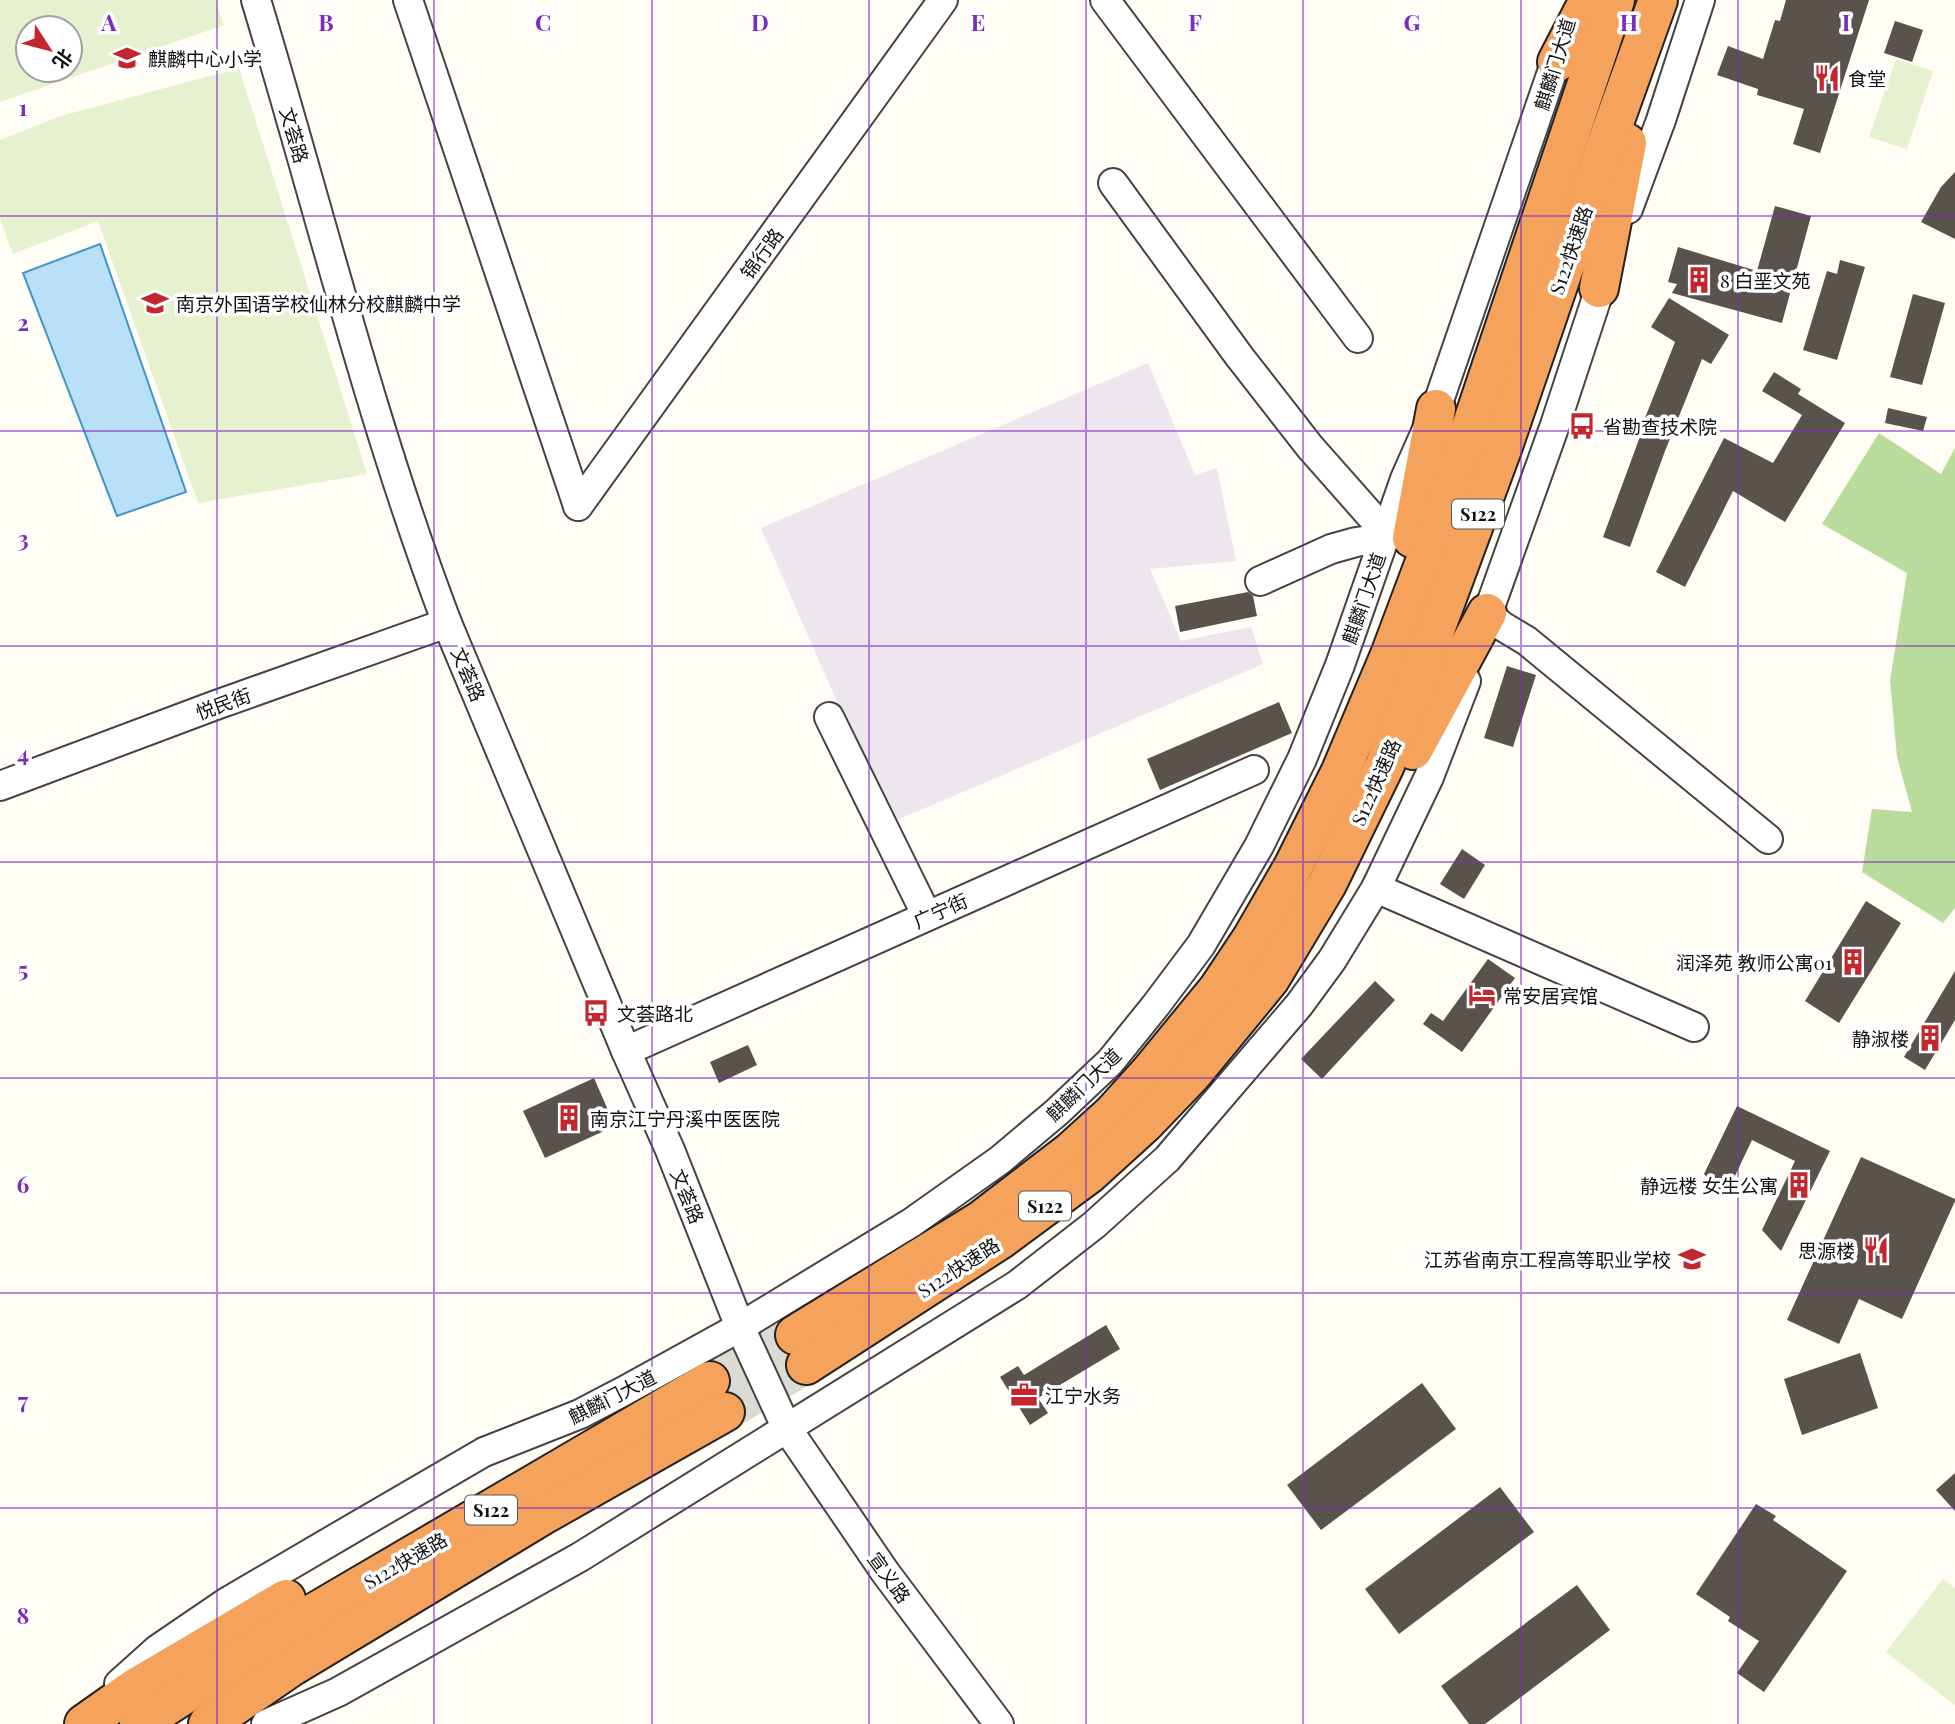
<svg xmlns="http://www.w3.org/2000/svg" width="1955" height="1724" font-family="'Playfair Display','Noto Sans SC',serif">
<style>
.industrial{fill:#eee6ef}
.forest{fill:#b9dc9c}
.pitch{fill:#e6f2cf;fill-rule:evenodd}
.water{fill:#b9e0f7;stroke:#3f96cf;stroke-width:2}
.building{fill:#5a524d}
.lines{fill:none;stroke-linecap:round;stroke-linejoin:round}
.highway-tunnel{stroke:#dbdad3;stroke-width:38;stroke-dasharray:38 19;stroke-linecap:butt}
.minor-casing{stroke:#444;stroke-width:32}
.highway-casing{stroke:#222;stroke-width:42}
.minor{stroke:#fff;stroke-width:28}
.highway{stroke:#f5a25d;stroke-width:38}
.grid{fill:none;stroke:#7b2cbf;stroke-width:2;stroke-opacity:0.55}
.labels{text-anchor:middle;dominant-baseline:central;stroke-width:7;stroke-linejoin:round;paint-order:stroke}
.shield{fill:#fff;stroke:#585858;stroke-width:2}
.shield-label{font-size:18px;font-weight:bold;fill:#111}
.poi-label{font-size:19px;fill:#111;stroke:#fff;text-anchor:start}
.street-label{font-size:19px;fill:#111;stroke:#fff}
.grid-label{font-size:23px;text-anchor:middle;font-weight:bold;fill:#7b2cbf;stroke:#fff;stroke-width:7;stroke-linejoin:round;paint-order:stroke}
</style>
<rect width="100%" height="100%" fill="#fffdf5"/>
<path class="industrial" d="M1148,363L1195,475L1217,468L1236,561L1150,569L1181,641L1251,627L1263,664L890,823L761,528Z"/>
<path class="forest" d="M1879,433L1941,474L1955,448V908L1943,923L1862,872L1872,809L1912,812L1897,757L1890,681L1907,573L1822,524Z"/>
<g class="pitch">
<path d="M0,0H215L224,25L0,102ZM28,28H70V70H28Z"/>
<path d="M1896,59L1933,71L1907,149L1869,137Z"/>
<path d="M239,68L367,474L198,503L98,221L13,254L0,219V140L61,116Z"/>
<path d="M1943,1579L1955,1588V1705L1886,1652Z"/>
</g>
<path class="water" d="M100,244L186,492L117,516L23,273Z"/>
<g class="building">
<path d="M1786,0H1869L1820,153L1793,144L1804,109L1757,95L1758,89L1717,75L1728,46L1763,59L1775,20L1780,21Z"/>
<path d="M1895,21L1923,30L1912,62L1884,53Z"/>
<path d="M1955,172V239L1921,222L1941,187Z"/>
<path d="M1775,206L1811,216L1782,323L1672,293L1677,284L1668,282L1678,247L1757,271Z"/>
<path d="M1840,260L1865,267L1837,360L1803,350L1827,271L1837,274Z"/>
<path d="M1913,294L1945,303L1922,385L1890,377Z"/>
<path d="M1669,298L1729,335L1711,364L1702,359L1665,451L1630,547L1603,537L1645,423H1643L1675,342L1651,327Z"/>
<path d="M1774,372L1801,389L1798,394L1845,423L1785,522L1733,491L1685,587L1656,572L1724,438L1773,463L1802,415L1762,391Z"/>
<path d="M1888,408L1927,417L1923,431L1885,423Z"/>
<path d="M1248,592L1253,596L1257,616L1180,632L1175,606Z"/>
<path d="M1507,666L1536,675L1513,747L1484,738Z"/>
<path d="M1279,702L1292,733L1160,790L1147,759Z"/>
<path d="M1462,849L1485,865L1464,899L1440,884Z"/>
<path d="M1866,901L1901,923L1839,1023L1805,1001Z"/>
<path d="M1488,959L1515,978L1462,1052L1423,1024L1431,1013L1443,1021Z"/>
<path d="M1955,971V1020L1925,1070L1904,1057Z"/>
<path d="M1375,981L1395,1000L1322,1079L1301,1059Z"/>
<path d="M748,1045L757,1065L719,1083L710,1062Z"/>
<path d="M594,1078L615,1126L545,1158L523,1111Z"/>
<path d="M1737,1106L1830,1151L1781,1251L1762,1230L1795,1161L1752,1140L1725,1197L1704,1174Z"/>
<path d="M1861,1157L1955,1199V1201L1902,1319L1859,1299L1839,1344L1787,1320Z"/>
<path d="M1106,1325L1120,1349L1038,1398L1048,1413L1030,1425L1000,1377L1018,1366L1024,1375Z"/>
<path d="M1860,1353L1878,1408L1802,1435L1784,1379Z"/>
<path d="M1422,1383L1456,1429L1321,1530L1287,1485Z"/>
<path d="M1955,1473V1511L1936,1490Z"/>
<path d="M1500,1487L1534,1532L1399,1634L1365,1589Z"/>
<path d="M1756,1504L1776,1516L1773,1520L1847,1571L1764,1692L1737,1673L1759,1641L1728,1621L1730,1617L1696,1594Z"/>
<path d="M1577,1585L1610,1630L1485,1724H1469L1441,1686Z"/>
</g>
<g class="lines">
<g class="highway-tunnel">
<path d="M710,1381L795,1335"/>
<path d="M725,1412L806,1365"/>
</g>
<defs>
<g id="minor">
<path d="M256,0C319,208 370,420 447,623L626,1051L670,1150L740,1327L786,1427L885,1572L999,1724"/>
<path d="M408,0L578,506"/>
<path d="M1105,0L1358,338"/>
<path d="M1113,183L1239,356L1310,447L1386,533"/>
<path d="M1628,209L1661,120L1700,0"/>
<path d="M578,506L943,0"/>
<path d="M1260,581L1331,549L1356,542L1384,538"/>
<path d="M1487,613L1502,626L1527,641L1768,839"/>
<path d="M1481,632L1555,425L1606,270"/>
<path d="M829,717L927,916"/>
<path d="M0,786L216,705L447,623"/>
<path d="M1376,888L1694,1027"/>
<path d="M626,1051L1254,770"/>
<path d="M119,1684L158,1649L227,1602L362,1523L484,1452L580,1414L624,1391L740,1327L911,1223L1000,1160L1057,1112L1110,1062L1156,1005L1201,945L1259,846L1302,759L1340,665L1405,479L1436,409L1562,43"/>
<path d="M266,1724L338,1692L580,1557L1017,1285L1094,1225L1167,1159L1299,1005L1332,960L1376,888L1429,777L1466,681"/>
</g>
<g id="highway">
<path d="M1557,62L1589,0"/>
<path d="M1599,288L1627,143"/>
<path d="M1412,538L1436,409"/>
<path d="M1413,750L1487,613"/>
<path d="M795,1335L980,1221L1070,1152L1113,1113L1150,1072L1218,989L1252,938L1293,867L1341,771L1390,655L1432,543L1615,0"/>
<path d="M806,1365L1001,1239L1089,1174L1144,1124L1193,1073L1270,979L1327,884L1385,765L1502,449L1605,148L1658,0"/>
<path d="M84,1724L135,1688L286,1599"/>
<path d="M139,1724L271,1638L710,1381"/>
<path d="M208,1724L291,1667L543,1515L725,1412"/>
</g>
</defs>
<use href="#minor" class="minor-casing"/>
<use href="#highway" class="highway-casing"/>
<use href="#minor" class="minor"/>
<use href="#highway" class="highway"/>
</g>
<path class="grid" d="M217,0V1724M434,0V1724M652,0V1724M869,0V1724M1086,0V1724M1303,0V1724M1521,0V1724M1738,0V1724M0,216H1955M0,431H1955M0,646H1955M0,862H1955M0,1078H1955M0,1293H1955M0,1508H1955"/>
<defs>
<symbol id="school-bare" viewBox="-9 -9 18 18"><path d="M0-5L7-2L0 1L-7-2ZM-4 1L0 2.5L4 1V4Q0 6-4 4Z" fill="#c4262e" stroke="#fff" stroke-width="2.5" paint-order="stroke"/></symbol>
<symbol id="restaurant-bare" viewBox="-9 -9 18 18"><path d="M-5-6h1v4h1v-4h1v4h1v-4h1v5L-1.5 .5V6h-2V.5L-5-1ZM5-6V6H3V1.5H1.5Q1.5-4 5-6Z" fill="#c4262e" stroke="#fff" stroke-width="2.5" paint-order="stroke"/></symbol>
<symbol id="building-bare" viewBox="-9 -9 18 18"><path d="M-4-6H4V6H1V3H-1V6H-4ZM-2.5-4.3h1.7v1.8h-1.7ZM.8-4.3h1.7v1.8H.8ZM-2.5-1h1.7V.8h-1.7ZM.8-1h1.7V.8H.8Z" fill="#c4262e" stroke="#fff" stroke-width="2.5" paint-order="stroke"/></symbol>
<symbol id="bus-bare" viewBox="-9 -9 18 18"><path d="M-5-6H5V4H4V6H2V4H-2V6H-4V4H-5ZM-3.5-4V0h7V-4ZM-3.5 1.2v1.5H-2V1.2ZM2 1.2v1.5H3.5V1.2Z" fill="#c4262e" stroke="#fff" stroke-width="2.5" paint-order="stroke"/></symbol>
<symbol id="hotel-bare" viewBox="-9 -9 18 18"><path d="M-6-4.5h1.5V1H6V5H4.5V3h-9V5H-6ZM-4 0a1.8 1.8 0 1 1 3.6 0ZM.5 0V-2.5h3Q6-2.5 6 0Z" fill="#c4262e" stroke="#fff" stroke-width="2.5" paint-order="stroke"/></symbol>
<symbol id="office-bare" viewBox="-9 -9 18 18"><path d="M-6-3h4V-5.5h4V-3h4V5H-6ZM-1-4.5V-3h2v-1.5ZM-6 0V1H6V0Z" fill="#c4262e" stroke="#fff" stroke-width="2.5" paint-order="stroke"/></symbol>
</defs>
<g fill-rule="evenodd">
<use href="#school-bare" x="108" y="39" width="38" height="38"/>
<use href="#restaurant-bare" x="1808" y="59" width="38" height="38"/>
<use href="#building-bare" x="1680" y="261" width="38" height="38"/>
<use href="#school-bare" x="136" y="284" width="38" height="38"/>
<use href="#bus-bare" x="1563" y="407" width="38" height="38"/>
<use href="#building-bare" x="1834" y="943" width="38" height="38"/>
<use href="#hotel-bare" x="1463" y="976" width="38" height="38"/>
<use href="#bus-bare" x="577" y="994" width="38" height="38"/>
<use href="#building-bare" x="1911" y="1019" width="38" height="38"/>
<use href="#building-bare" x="550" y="1099" width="38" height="38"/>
<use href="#building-bare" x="1780" y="1166" width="38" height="38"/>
<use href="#restaurant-bare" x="1857" y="1231" width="38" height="38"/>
<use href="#school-bare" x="1673" y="1240" width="38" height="38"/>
<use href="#office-bare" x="1005" y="1376" width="38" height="38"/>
</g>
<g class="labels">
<g class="shield">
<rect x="1452" y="499.5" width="52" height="29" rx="5"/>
<rect x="1019" y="1191.5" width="52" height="29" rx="5"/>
<rect x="465" y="1495.5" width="52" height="29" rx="5"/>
</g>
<g class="shield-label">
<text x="1478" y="514">S122</text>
<text x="1045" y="1206">S122</text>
<text x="491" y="1510">S122</text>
</g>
<g class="poi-label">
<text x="148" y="58">麒麟中心小学</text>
<text x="1848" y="78">食堂</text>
<text x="1720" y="280">8 白垩文苑</text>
<text x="176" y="303">南京外国语学校仙林分校麒麟中学</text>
<text x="1603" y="426">省勘查技术院</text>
<text x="1832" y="962" text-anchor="end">润泽苑 教师公寓01</text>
<text x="1503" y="995">常安居宾馆</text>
<text x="617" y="1013">文荟路北</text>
<text x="1909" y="1038" text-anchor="end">静淑楼</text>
<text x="590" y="1118">南京江宁丹溪中医医院</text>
<text x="1778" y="1185" text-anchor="end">静远楼 女生公寓</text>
<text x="1855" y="1250" text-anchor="end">思源楼</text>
<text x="1671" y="1259" text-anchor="end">江苏省南京工程高等职业学校</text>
<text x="1045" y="1395">江宁水务</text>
</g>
<g class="street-label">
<text transform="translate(1554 64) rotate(-73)">麒麟门大道</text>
<text transform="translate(295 135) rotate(74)">文荟路</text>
<text transform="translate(1570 250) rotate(-71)">S122快速路</text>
<text transform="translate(761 253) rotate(-54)">锦行路</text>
<text transform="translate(1363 598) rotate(-71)">麒麟门大道</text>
<text transform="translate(469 674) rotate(67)">文荟路</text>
<text transform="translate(223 703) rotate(-20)">悦民街</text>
<text transform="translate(1375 782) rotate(-66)">S122快速路</text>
<text transform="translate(940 910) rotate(-24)">广宁街</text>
<text transform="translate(1083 1084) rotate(-44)">麒麟门大道</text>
<text transform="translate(688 1196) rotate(68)">文荟路</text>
<text transform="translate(958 1267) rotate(-33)">S122快速路</text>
<text transform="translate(612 1396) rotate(-27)">麒麟门大道</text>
<text transform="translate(405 1560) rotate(-30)">S122快速路</text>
<text transform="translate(890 1577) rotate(54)">宣义路</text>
</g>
</g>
<g class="grid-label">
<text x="109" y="31">A</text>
<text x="326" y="31">B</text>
<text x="543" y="31">C</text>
<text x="760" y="31">D</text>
<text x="978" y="31">E</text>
<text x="1195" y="31">F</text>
<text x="1412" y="31">G</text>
<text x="1629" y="31">H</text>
<text x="1846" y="31">I</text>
<text x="23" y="116">1</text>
<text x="23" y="331">2</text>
<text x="23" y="547">3</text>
<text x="23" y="762">4</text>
<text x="23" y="978">5</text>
<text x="23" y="1193">6</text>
<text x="23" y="1409">7</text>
<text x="23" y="1624">8</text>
</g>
<g transform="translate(49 49) rotate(126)"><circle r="33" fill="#ffffff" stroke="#a0a0a0" stroke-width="2"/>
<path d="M0-5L12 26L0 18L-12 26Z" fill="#c4262e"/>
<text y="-10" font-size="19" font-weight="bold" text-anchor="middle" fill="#111111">北</text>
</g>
</svg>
